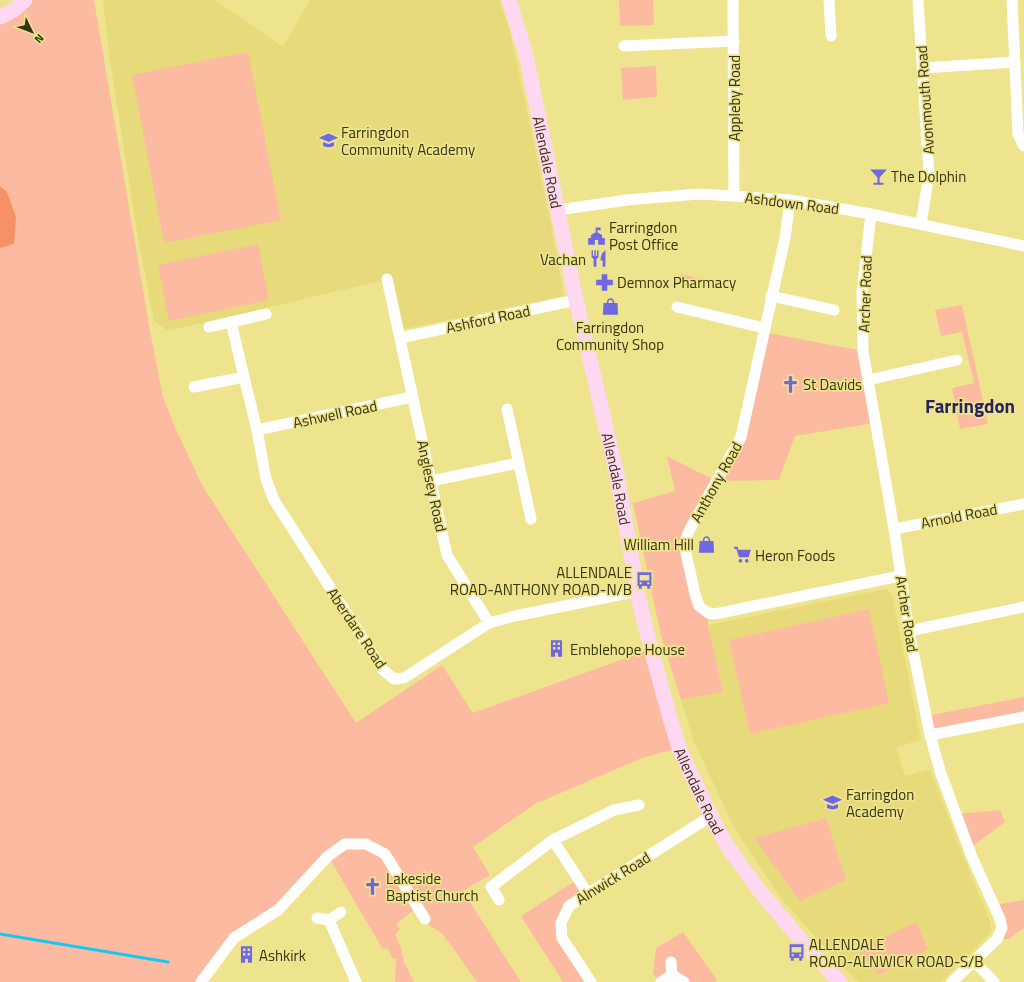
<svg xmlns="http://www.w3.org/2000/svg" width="1024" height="982" font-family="'Titillium Web',sans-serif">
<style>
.built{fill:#e6da7a}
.green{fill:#fcbba1}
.forest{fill:#f89065}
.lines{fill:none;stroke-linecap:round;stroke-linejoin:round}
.stream{stroke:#19c6f3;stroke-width:3}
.street{stroke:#fff;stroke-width:11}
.secondary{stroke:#fed8f0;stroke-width:15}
.labels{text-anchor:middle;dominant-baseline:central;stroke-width:3.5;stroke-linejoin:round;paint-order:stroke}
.street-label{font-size:15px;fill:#38330e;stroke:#eee48d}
.poi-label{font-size:15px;fill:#38330e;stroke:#eee48d;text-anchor:start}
.district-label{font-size:19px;font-weight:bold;fill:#28235d;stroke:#eee48d}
</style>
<rect width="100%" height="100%" fill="#eee48d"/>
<g class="built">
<path d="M103,0H215L283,47L310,0H499L510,31L552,229L564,296L404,329L393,278L168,331L154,321L137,232L109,53Z"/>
<path d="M886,589L892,594L921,740L896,747L905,776L930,769L962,853L990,921L991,930L987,937L941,982H858L818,940L780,897L735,829L694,742L681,700L723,692L708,625Z"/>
</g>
<g class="green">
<path d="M25,0H94L149,325L163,397L175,427L202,485L356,723L442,665L473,713L651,649L679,748L642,758L535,804L473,847L490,875L463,891L521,982H477L442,933L429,925L418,907L396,924L400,929L395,934L401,948L404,962L414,982H395L396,958L393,959L388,949L382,948L328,856L278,910L234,938L201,982H0V248L14,244L7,192L0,186V17Z"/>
<path d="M619,0H653L654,25L620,26Z"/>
<path d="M248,52L281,220L164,243L132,75Z"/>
<path d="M656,66L657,97L623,100L621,68Z"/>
<path d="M258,244L269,300L169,321L158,265Z"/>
<path d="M681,274L701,279L698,290L678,285Z"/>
<path d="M962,305L988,424L960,429L952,388L974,383L962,332L941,336L935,310Z"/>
<path d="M763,332L863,351L875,423L795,436L779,480L716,481L684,544L695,594L708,613V625L723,692L681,700L661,636L633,503L675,491L667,456L716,481L741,437Z"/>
<path d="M869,609L889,703L750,734L729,640Z"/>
<path d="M1024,697V717L930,735L926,716Z"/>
<path d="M1000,810L1005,822L969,849L956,814Z"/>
<path d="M826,818L846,880L800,901L754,838Z"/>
<path d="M578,879L588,894L569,906L562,938L591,982H563L521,916Z"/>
<path d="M1024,900V928L1009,939H997L1002,928L994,905Z"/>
<path d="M916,922L928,949L879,975L858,950Z"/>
<path d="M683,932L717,980L715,982H659L653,973L656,948Z"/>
</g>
<path class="forest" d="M0,186L7,192L16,217L14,244L0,248Z"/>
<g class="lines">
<path class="stream" d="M0,934L168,962"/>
<g class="street">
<path d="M733,0L734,196"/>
<path d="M829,0L831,36"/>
<path d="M918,0L929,174L921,224"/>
<path d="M1012,0L1018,134L1024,146"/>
<path d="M624,46L734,41"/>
<path d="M923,68L1015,62"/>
<path d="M790,200L785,238L741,437L689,531L684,544L695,594L699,606L708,613L715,614L900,576"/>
<path d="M558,210L627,200L699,194L734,196L790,200L871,214L1024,246"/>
<path d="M871,214L862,292L863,351L894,529L909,631L930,735L941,774L972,857L1000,919L1002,928L997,939L952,982"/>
<path d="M387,279L447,555L489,623"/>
<path d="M771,296L834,310"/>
<path d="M677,307L764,328"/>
<path d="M209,327L266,314"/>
<path d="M400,338L576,300"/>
<path d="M244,377L257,430L266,479L274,500L383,670L394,679L404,678L489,623L515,616L638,591"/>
<path d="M868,380L957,360"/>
<path d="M194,387L244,377L231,322"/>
<path d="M507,409L531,519"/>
<path d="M257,430L412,397"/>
<path d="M431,481L518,463"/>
<path d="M894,529L1024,504"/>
<path d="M909,631L1024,607"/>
<path d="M930,735L1024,717"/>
<path d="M553,840L588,894"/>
<path d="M499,900L491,887L553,840L614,810L639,805"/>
<path d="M341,912L329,920L356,982"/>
<path d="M317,918L329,920"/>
<path d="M974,961L994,982"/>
<path d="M671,962L672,975L684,982"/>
<path d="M201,982L234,938L278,910L328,856L345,844H366L385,854L425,919"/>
<path d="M591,982L562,938L561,923L569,906L711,816"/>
<path d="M661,982L672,975"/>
</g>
<g class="secondary">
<path id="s1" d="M509,0L526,55L576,300L617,475L639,600L651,649L670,718L679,748L711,816L726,844L758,889L805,945L840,982"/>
<path d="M0,17L14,10L25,0"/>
</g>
</g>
<defs>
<symbol id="school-bare" viewBox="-9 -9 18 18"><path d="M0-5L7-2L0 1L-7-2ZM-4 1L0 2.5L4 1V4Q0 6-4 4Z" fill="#7068e2" stroke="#eee48d" stroke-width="2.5" paint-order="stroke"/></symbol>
<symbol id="bar-bare" viewBox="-9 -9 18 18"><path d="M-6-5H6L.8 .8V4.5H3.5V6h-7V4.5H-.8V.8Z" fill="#7068e2" stroke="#eee48d" stroke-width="2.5" paint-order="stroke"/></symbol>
<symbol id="civic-bare" viewBox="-9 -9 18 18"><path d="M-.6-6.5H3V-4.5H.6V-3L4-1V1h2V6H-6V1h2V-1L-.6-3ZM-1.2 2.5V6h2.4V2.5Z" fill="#7068e2" stroke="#eee48d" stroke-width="2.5" paint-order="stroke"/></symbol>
<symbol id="restaurant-bare" viewBox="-9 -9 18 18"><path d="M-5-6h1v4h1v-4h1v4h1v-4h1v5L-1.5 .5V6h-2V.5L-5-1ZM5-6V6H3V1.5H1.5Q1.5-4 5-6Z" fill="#7068e2" stroke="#eee48d" stroke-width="2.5" paint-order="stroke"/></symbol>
<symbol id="pharmacy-bare" viewBox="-9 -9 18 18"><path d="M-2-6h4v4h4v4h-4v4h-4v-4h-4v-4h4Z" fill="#7068e2" stroke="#eee48d" stroke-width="2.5" paint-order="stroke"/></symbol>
<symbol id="shop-bare" viewBox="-9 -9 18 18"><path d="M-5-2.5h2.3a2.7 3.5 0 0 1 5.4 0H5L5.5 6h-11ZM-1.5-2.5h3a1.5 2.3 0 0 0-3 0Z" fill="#7068e2" stroke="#eee48d" stroke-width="2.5" paint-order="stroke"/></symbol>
<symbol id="church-bare" viewBox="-9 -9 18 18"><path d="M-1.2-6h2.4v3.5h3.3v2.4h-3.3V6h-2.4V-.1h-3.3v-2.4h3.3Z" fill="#7068e2" stroke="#eee48d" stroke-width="2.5" paint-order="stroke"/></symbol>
<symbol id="supermarket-bare" viewBox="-9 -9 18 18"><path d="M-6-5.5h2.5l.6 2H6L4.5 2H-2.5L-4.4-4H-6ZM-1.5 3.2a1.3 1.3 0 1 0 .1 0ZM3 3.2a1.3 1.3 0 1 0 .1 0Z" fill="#7068e2" stroke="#eee48d" stroke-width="2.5" paint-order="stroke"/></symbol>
<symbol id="bus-bare" viewBox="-9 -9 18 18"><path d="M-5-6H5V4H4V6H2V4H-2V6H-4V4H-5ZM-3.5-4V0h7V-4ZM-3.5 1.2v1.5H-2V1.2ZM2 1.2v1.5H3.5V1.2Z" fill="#7068e2" stroke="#eee48d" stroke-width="2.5" paint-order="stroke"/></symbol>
<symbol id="building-bare" viewBox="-9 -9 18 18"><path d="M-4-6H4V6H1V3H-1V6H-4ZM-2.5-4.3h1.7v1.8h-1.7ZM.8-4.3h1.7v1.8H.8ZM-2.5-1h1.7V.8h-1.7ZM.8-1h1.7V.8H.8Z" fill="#7068e2" stroke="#eee48d" stroke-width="2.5" paint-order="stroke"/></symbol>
</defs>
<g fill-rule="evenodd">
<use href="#school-bare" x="316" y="128" width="25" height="25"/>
<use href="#bar-bare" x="866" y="164" width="25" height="25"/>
<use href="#civic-bare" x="584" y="224" width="25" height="25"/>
<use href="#restaurant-bare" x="586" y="246" width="25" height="25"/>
<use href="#pharmacy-bare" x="592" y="270" width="25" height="25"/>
<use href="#shop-bare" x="598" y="294" width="25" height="25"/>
<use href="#church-bare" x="778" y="372" width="25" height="25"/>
<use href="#shop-bare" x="694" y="532" width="25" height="25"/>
<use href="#supermarket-bare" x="730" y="542" width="25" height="25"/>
<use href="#bus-bare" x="632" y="568" width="25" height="25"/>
<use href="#building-bare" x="544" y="636" width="25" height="25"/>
<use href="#school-bare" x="820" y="790" width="25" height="25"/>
<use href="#church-bare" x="360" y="874" width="25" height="25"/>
<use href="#bus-bare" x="784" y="940" width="25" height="25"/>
<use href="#building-bare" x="234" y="942" width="25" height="25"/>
</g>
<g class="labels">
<g class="street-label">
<text transform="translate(734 98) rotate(-90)">Appleby Road</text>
<text transform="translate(925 100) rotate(-94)">Avonmouth Road</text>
<text stroke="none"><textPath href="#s1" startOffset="167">Allendale Road</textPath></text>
<text transform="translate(792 203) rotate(7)">Ashdown Road</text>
<text transform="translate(865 294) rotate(-88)">Archer Road</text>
<text transform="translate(488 319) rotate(-12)">Ashford Road</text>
<text transform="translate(335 414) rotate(-12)">Ashwell Road</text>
<text stroke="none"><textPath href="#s1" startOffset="491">Allendale Road</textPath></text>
<text transform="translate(716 482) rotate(-61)">Anthony Road</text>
<text transform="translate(432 486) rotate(78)">Anglesey Road</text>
<text transform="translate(959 516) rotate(-11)">Arnold Road</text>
<text transform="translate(907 614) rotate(81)">Archer Road</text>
<text transform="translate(357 628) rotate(56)">Aberdare Road</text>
<text stroke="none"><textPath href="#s1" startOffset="815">Allendale Road</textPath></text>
<text transform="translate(613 878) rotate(-32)">Alnwick Road</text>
</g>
<g class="poi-label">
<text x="341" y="132">Farringdon<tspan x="341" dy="17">Community Academy</tspan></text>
<text x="891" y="176">The Dolphin</text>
<text x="609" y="227">Farringdon<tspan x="609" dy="17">Post Office</tspan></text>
<text x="586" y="259" text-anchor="end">Vachan</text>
<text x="617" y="282">Demnox Pharmacy</text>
<text x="610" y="327" text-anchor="middle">Farringdon<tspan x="610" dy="17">Community Shop</tspan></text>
<text x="803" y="384">St Davids</text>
<text x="694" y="544" text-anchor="end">William Hill</text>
<text x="755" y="555">Heron Foods</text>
<text x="632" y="572" text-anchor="end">ALLENDALE<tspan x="632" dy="17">ROAD-ANTHONY ROAD-N/B</tspan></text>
<text x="570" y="649">Emblehope House</text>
<text x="846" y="794">Farringdon<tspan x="846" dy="17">Academy</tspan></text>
<text x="386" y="878">Lakeside<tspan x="386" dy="17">Baptist Church</tspan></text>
<text x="809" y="944">ALLENDALE<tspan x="809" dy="17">ROAD-ALNWICK ROAD-S/B</tspan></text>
<text x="259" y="955">Ashkirk</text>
</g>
<g class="district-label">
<text x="970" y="405">Farringdon</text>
</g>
</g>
<g transform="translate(32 32) rotate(133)" stroke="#eee48d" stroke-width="3" paint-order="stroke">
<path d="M0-3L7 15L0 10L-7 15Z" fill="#38330e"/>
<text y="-6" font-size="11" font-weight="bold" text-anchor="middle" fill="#38330e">N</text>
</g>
</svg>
